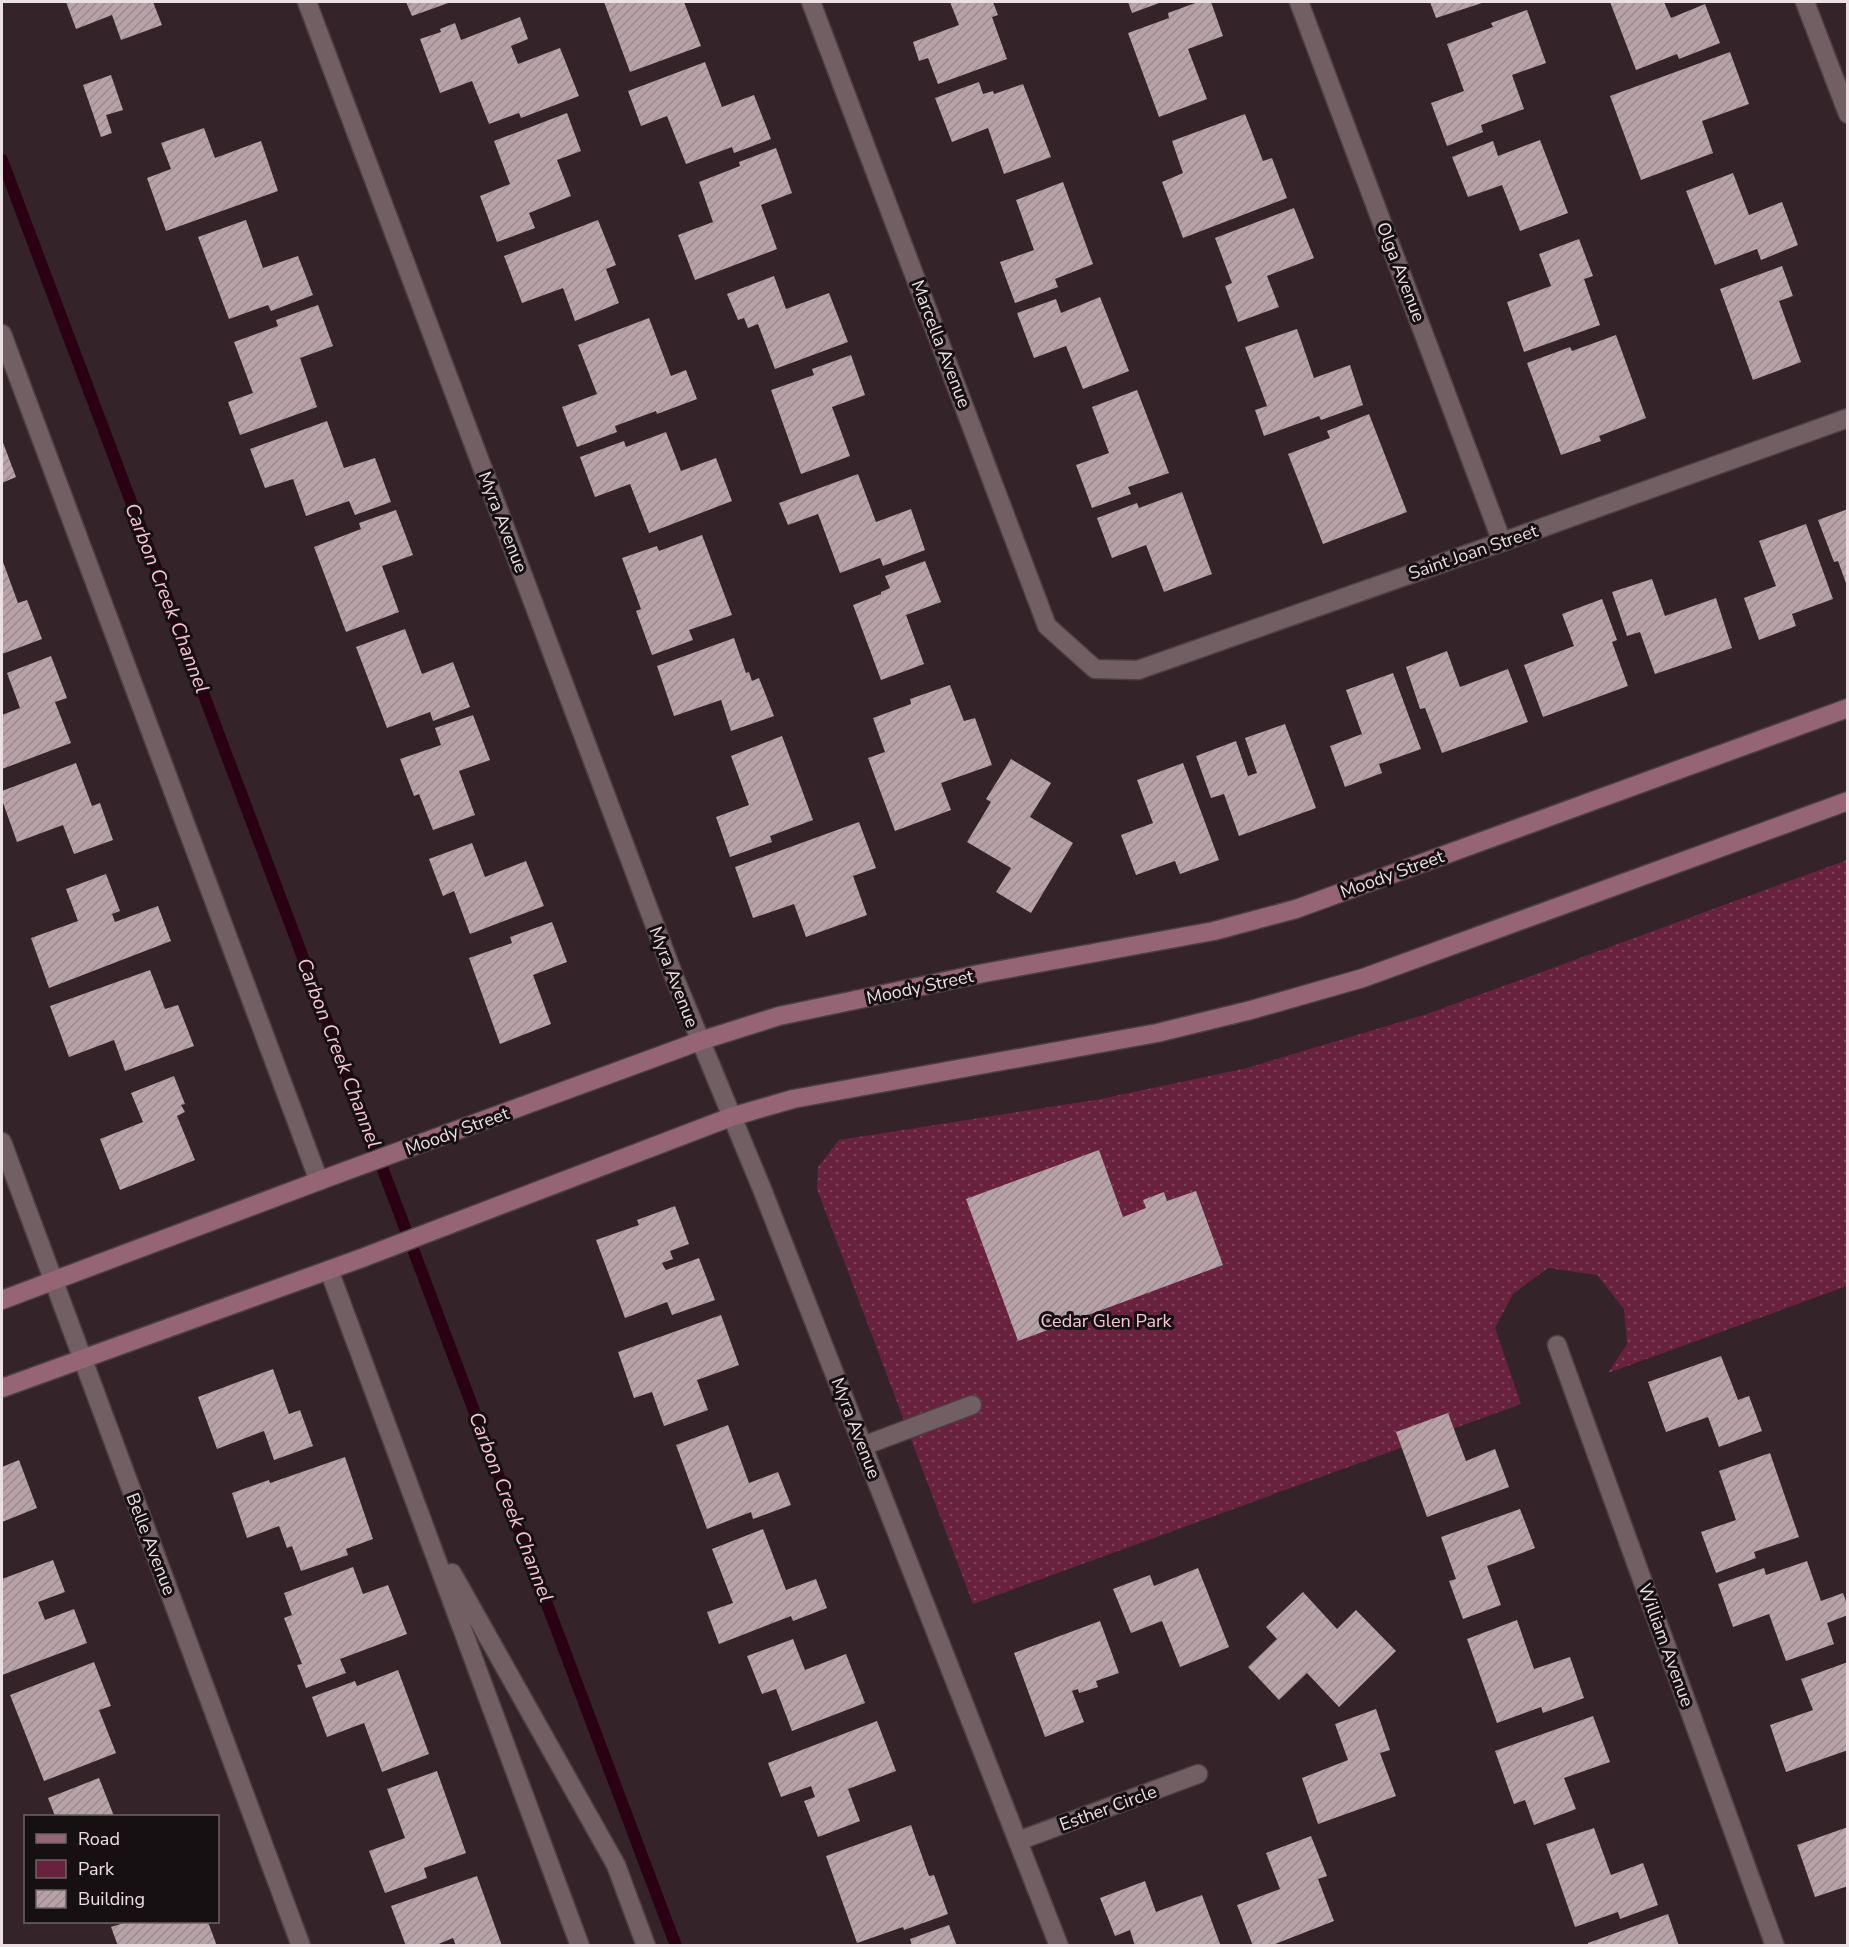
<svg xmlns="http://www.w3.org/2000/svg" width="1849" height="1947" font-family="'Nunito Sans',sans-serif">
<style>
.green{fill:url(#green-dots)}
.lines{fill:none;stroke-linecap:round;stroke-linejoin:round}
.stream{stroke:#2b0013;stroke-width:12}
.building{fill:url(#building-hatch)}
.lane-casing{stroke:#4d4044;stroke-width:21}
.street-casing{stroke:#4d4044;stroke-width:21}
.secondary-casing{stroke:#4d4044;stroke-width:21}
.lane{stroke:#725f64;stroke-width:18}
.street{stroke:#725f64;stroke-width:18}
.secondary{stroke:#956575;stroke-width:18}
.labels{text-anchor:middle;dominant-baseline:central;stroke-width:6;stroke-linejoin:round;paint-order:stroke}
.street-label{font-size:18px;fill:#ebe0e3;stroke:#171012}
.park-label{font-size:18px;fill:#fac5d4;stroke:#171012}
.water-label{font-size:20px;font-style:italic;fill:#fac5d5;stroke:#171012}
</style>
<defs>
<pattern id="green-dots" width="8" height="8" patternUnits="userSpaceOnUse" patternTransform="scale(1.5)"><rect width="8" height="8" fill="#68223d"/><path d="M2 2h.1M6 6h.1" fill="none" stroke="#7e4259" stroke-width="1.8" stroke-linecap="round"/></pattern>
<pattern id="building-hatch" width="6" height="6" patternUnits="userSpaceOnUse" patternTransform="scale(1.5)"><rect width="6" height="6" fill="#b7a2a8"/><path d="M-1 1l2-2M0 6l6-6M5 7l2-2" fill="none" stroke="#9b8a8f"/></pattern>
</defs>
<rect width="100%" height="100%" fill="#342429"/>
<path class="green" d="M1847,860V1286L1608,1373L1627,1344L1624,1309L1597,1275L1548,1268L1513,1294L1495,1328L1521,1404L973,1604L817,1189L818,1167L839,1140L1101,1099L1247,1068L1427,1014Z"/>
<g class="lines">
<path class="stream" d="M2,160L676,1946"/>
</g>
<g class="building">
<path d="M66,2H153L162,25L121,40L112,15L76,29Z"/>
<path d="M406,2H451L412,16Z"/>
<path d="M604,2H684L701,46L630,72Z"/>
<path d="M950,2H993L998,15L992,17L1007,59L938,84L928,58L919,61L913,42L959,25Z"/>
<path d="M1128,2H1162L1132,13Z"/>
<path d="M1198,2H1211L1223,36L1188,49L1207,99L1159,117L1128,33L1169,18L1168,13Z"/>
<path d="M1430,2H1485L1436,18Z"/>
<path d="M1610,2H1664L1671,18L1705,4L1720,43L1679,59L1677,54L1636,70Z"/>
<path d="M1527,10L1546,63L1512,75L1524,109L1481,125L1483,132L1447,146L1431,103L1464,91L1447,44L1493,27L1491,23Z"/>
<path d="M520,17L528,39L511,46L518,64L560,48L579,96L521,118L519,113L489,124L472,81L440,93L420,39L441,32L440,29L455,23L461,40Z"/>
<path d="M1730,52L1749,104L1702,121L1713,153L1641,180L1610,96Z"/>
<path d="M705,62L722,107L754,95L771,139L734,153L732,147L686,164L667,116L641,126L628,91Z"/>
<path d="M111,75L123,110L106,115L112,133L101,137L83,85Z"/>
<path d="M979,82L983,94L993,91L994,94L1023,84L1051,157L1004,174L988,128L952,142L935,98Z"/>
<path d="M567,113L581,151L557,160L571,196L529,213L535,228L497,242L480,196L510,184L494,141Z"/>
<path d="M1245,114L1263,161L1272,158L1287,198L1183,238L1162,182L1183,173L1172,141Z"/>
<path d="M204,128L215,158L261,141L278,191L166,231L147,178L171,169L161,143Z"/>
<path d="M1540,140L1568,213L1520,231L1502,185L1468,197L1452,157L1493,141L1498,156Z"/>
<path d="M776,148L792,193L761,205L777,249L695,280L678,235L713,222L699,182L740,166L739,162Z"/>
<path d="M1733,173L1749,215L1782,202L1798,245L1761,260L1757,249L1715,265L1686,191Z"/>
<path d="M1063,182L1093,264L1055,279L1058,287L1015,303L1000,262L1034,250L1016,200Z"/>
<path d="M1294,208L1314,258L1267,276L1279,307L1238,322L1225,286L1232,283L1215,238Z"/>
<path d="M246,220L263,268L298,256L313,295L271,311L268,305L229,319L198,237Z"/>
<path d="M598,220L616,265L606,269L619,303L575,321L563,288L522,303L504,256Z"/>
<path d="M1579,239L1593,276L1584,279L1600,325L1524,352L1507,302L1551,286L1539,254Z"/>
<path d="M1782,266L1793,296L1779,301L1801,362L1753,380L1720,289Z"/>
<path d="M774,276L786,309L829,293L848,342L775,369L758,324L748,328L744,318L738,320L727,294Z"/>
<path d="M1100,297L1129,371L1083,389L1066,346L1034,358L1017,313L1056,299L1061,313Z"/>
<path d="M318,305L333,346L300,358L317,407L240,435L228,402L253,393L234,342L278,326L276,320Z"/>
<path d="M649,318L671,376L686,370L697,399L657,414L656,411L615,426L617,432L577,447L562,407L597,394L578,345Z"/>
<path d="M1297,329L1314,378L1350,365L1363,405L1321,420L1319,416L1264,436L1255,410L1267,406L1245,347Z"/>
<path d="M1616,335L1646,418L1599,436L1601,441L1561,455L1527,363L1570,347L1572,351Z"/>
<path d="M851,355L865,395L832,407L850,456L801,474L771,390L814,375L812,369Z"/>
<path d="M1137,390L1169,473L1128,487L1131,494L1092,508L1076,465L1109,453L1092,407Z"/>
<path d="M1369,414L1407,512L1323,544L1288,454L1330,438L1327,431Z"/>
<path d="M327,421L344,468L375,458L391,502L355,515L349,501L306,516L293,479L265,488L250,449Z"/>
<path d="M666,432L681,471L716,458L732,501L649,533L630,484L595,497L580,457L624,441L626,447Z"/>
<path d="M2,440L16,477L2,483Z"/>
<path d="M858,474L876,522L911,509L925,550L883,566L880,558L840,573L818,514L788,525L779,503Z"/>
<path d="M1182,492L1212,574L1164,592L1146,545L1112,558L1097,518L1137,503L1139,508Z"/>
<path d="M1848,509V586H1847L1838,561L1834,562L1818,520Z"/>
<path d="M396,510L413,555L382,566L399,612L346,632L314,547L361,529L359,523Z"/>
<path d="M1806,524L1833,599L1792,614L1796,626L1759,640L1744,598L1776,586L1759,541Z"/>
<path d="M702,535L732,615L689,630L693,640L652,655L636,611L641,609L622,558L657,546L659,551Z"/>
<path d="M2,559L18,603L27,600L42,639L2,654Z"/>
<path d="M925,561L941,602L906,615L924,664L881,680L853,605L881,594V592L890,588L885,576Z"/>
<path d="M1652,579L1665,616L1716,598L1732,648L1655,674L1640,632L1627,636L1612,592Z"/>
<path d="M1602,599L1617,640L1612,642L1628,686L1543,717L1524,665L1574,646L1562,614Z"/>
<path d="M405,629L422,674L453,662L470,707L433,721L430,712L387,728L356,647Z"/>
<path d="M734,638L746,673L749,672L752,681L759,678L774,716L731,731L721,700L674,716L657,666Z"/>
<path d="M1447,651L1460,687L1508,669L1528,722L1442,753L1425,708L1420,709L1406,667Z"/>
<path d="M51,656L67,698L55,702L71,743L2,769V715L20,708L7,673Z"/>
<path d="M1393,673L1421,749L1379,764L1382,773L1345,787L1330,746L1362,734L1346,690Z"/>
<path d="M950,685L964,721L975,718L992,765L941,783L951,810L895,831L868,758L885,752L873,718L911,704L910,699Z"/>
<path d="M473,715L490,760L459,771L475,815L433,830L419,794L414,796L400,759L441,745L435,728Z"/>
<path d="M1285,724L1316,808L1239,836L1224,794L1211,798L1196,756L1236,741L1248,776L1257,773L1245,738Z"/>
<path d="M782,736L813,820L770,836L772,842L730,857L716,817L749,805L731,756Z"/>
<path d="M1011,759L1051,783L1030,817L1073,843L1031,913L996,892L1011,868L967,842L991,802L986,799Z"/>
<path d="M76,763L92,806L100,803L113,840L74,854L63,825L17,842L2,800V791Z"/>
<path d="M1183,763L1219,860L1180,874L1175,861L1136,875L1121,835L1153,823L1137,780Z"/>
<path d="M859,822L876,868L853,876L867,915L806,937L794,904L753,918L735,867Z"/>
<path d="M472,843L485,877L526,861L544,906L470,934L454,891L443,896L429,859Z"/>
<path d="M106,874L120,911L112,914L115,922L158,906L171,941L49,988L31,938L78,921L66,889Z"/>
<path d="M552,922L567,962L533,975L551,1024L500,1044L469,958L512,943L510,937Z"/>
<path d="M150,970L165,1009L178,1005L194,1046L125,1071L114,1040L69,1057L50,1006Z"/>
<path d="M174,1076L185,1104L181,1105L185,1112L177,1116L195,1160L120,1190L100,1139L143,1122L131,1093Z"/>
<path d="M1099,1150L1123,1217L1146,1208L1143,1200L1164,1192L1167,1201L1196,1191L1223,1265L1018,1341L966,1199Z"/>
<path d="M675,1206L689,1244L670,1251L673,1259L662,1263L664,1267L666,1270L699,1258L715,1300L672,1315L667,1302L625,1318L596,1240L639,1225L637,1220Z"/>
<path d="M721,1315L739,1365L697,1380L708,1410L664,1426L652,1392L634,1398L618,1352Z"/>
<path d="M1721,1356L1738,1400L1749,1396L1762,1431L1719,1447L1708,1417L1666,1432L1648,1382Z"/>
<path d="M273,1369L289,1414L300,1410L313,1446L274,1460L264,1431L217,1449L198,1397Z"/>
<path d="M1448,1413L1466,1461L1495,1449L1509,1487L1427,1517L1396,1432Z"/>
<path d="M728,1425L749,1483L778,1472L791,1505L753,1519L751,1512L707,1529L676,1445Z"/>
<path d="M1770,1453L1799,1537L1754,1552L1756,1558L1716,1573L1701,1532L1736,1520L1719,1471Z"/>
<path d="M345,1457L373,1539L346,1549L348,1555L301,1571L292,1546L287,1548L279,1526L247,1538L232,1493L269,1480L270,1483Z"/>
<path d="M19,1460L37,1508L2,1522V1467Z"/>
<path d="M1520,1509L1535,1548L1487,1566L1501,1605L1463,1619L1449,1581L1456,1579L1441,1537Z"/>
<path d="M763,1529L786,1590L816,1579L827,1608L793,1621L791,1616L719,1644L707,1612L733,1603L712,1549Z"/>
<path d="M53,1560L65,1592L38,1602L45,1620L74,1609L87,1643L2,1675V1579Z"/>
<path d="M1807,1561L1821,1601L1843,1593L1848,1607V1615L1827,1623L1834,1644L1786,1661L1769,1614L1733,1627L1718,1584L1764,1568L1766,1575Z"/>
<path d="M353,1567L363,1594L388,1585L407,1634L340,1659L346,1673L306,1688L297,1665L302,1664L284,1618L292,1615L284,1593Z"/>
<path d="M1198,1568L1229,1647L1180,1667L1162,1621L1131,1633L1113,1589L1150,1575L1154,1586Z"/>
<path d="M1303,1592L1337,1629L1356,1610L1396,1651L1339,1707L1307,1673L1279,1700L1248,1667L1277,1639L1266,1627Z"/>
<path d="M1517,1620L1534,1669L1570,1657L1584,1698L1543,1713L1541,1707L1497,1723L1467,1639Z"/>
<path d="M1100,1621L1119,1673L1096,1681L1098,1687L1079,1693L1078,1689L1072,1691L1084,1722L1045,1737L1014,1653Z"/>
<path d="M793,1639L805,1670L846,1654L865,1703L792,1731L776,1689L762,1694L747,1656Z"/>
<path d="M94,1662L111,1706L99,1710L116,1753L44,1781L10,1695Z"/>
<path d="M1848,1662V1750L1786,1772L1770,1725L1813,1710L1801,1679Z"/>
<path d="M398,1670L429,1754L382,1772L364,1723L327,1737L312,1697L355,1681L357,1686Z"/>
<path d="M1376,1709L1390,1750L1380,1753L1396,1796L1318,1824L1302,1778L1348,1760L1335,1724Z"/>
<path d="M1593,1716L1610,1762L1564,1778L1576,1809L1534,1825L1525,1800L1514,1804L1495,1751Z"/>
<path d="M877,1721L896,1771L848,1789L860,1821L818,1837L804,1801L815,1797L811,1786L781,1797L768,1763Z"/>
<path d="M437,1771L466,1853L424,1868L427,1878L385,1893L369,1851L405,1838L387,1789Z"/>
<path d="M99,1778L114,1816H55L48,1798Z"/>
<path d="M911,1825L929,1876L934,1875L948,1914L904,1930L903,1927L857,1943L826,1856Z"/>
<path d="M1848,1827V1886L1815,1897L1797,1845Z"/>
<path d="M1594,1828L1611,1875L1643,1863L1658,1905L1620,1919L1618,1912L1575,1927L1546,1844Z"/>
<path d="M1311,1836L1327,1876L1318,1879L1334,1921L1270,1946H1253L1237,1905L1280,1889L1266,1853Z"/>
<path d="M477,1876L502,1946H456L453,1938L434,1946H406L391,1906Z"/>
<path d="M1145,1881L1156,1912L1202,1895L1220,1944L1215,1946H1135L1130,1930L1115,1936L1100,1898Z"/>
<path d="M1668,1914L1679,1946H1588V1943Z"/>
<path d="M127,1922H208L217,1946H118L111,1927Z"/>
<path d="M949,1925L957,1946H912L910,1939Z"/>
</g>
<g class="lines">
<defs>
<g id="lane">
<path d="M2,334L319,1181"/>
<path d="M329,1270L580,1946"/>
<path d="M863,1446L972,1405"/>
<path d="M452,1573L616,1865L646,1946"/>
</g>
<g id="street">
<path d="M307,2L675,979L762,1189L1059,1946"/>
<path d="M811,2L1047,626L1095,669L1138,670L1502,542L1848,418"/>
<path d="M1299,2L1502,542"/>
<path d="M1805,2L1848,114"/>
<path d="M2,1142L301,1946"/>
<path d="M1557,1345L1775,1946"/>
<path d="M1018,1841L1198,1774"/>
</g>
<g id="secondary">
<path d="M2,1300L332,1176L700,1041L779,1016L984,973L1214,931L1296,909L1848,708"/>
<path d="M2,1388L362,1258L731,1117L793,1099L1157,1033L1251,1010L1363,978L1848,801"/>
</g>
</defs>
<use href="#lane" class="lane-casing"/>
<use href="#street" class="street-casing"/>
<use href="#secondary" class="secondary-casing"/>
<use href="#lane" class="lane"/>
<use href="#street" class="street"/>
<use href="#secondary" class="secondary"/>
</g>
<g class="labels">
<g class="street-label">
<text transform="translate(1401 272) rotate(69)">Olga Avenue</text>
<text transform="translate(941 344) rotate(69)">Marcella Avenue</text>
<text transform="translate(503 522) rotate(69)">Myra Avenue</text>
<text transform="translate(1473 552) rotate(-19)">Saint Joan Street</text>
<text transform="translate(1392 874) rotate(-20)">Moody Street</text>
<text transform="translate(674 977) rotate(69)">Myra Avenue</text>
<text transform="translate(920 987) rotate(-12)">Moody Street</text>
<text transform="translate(457 1131) rotate(-20)">Moody Street</text>
<text transform="translate(856 1428) rotate(69)">Myra Avenue</text>
<text transform="translate(151 1544) rotate(69)">Belle Avenue</text>
<text transform="translate(1666 1645) rotate(70)">William Avenue</text>
<text transform="translate(1108 1808) rotate(-20)">Esther Circle</text>
</g>
<g class="park-label">
<text x="1106" y="1321">Cedar Glen Park</text>
</g>
<g class="water-label">
<text transform="translate(167 598) rotate(69)">Carbon Creek Channel</text>
<text transform="translate(339 1053) rotate(69)">Carbon Creek Channel</text>
<text transform="translate(511 1507) rotate(69)">Carbon Creek Channel</text>
</g>
</g>
<rect width="1849" height="1947" fill="none" stroke="#ebe0e3" stroke-width="6"/>
<rect x="24" y="1815" width="195" height="108" fill="#171012" stroke="#6c6366" stroke-width="1.5"/>
<rect x="36" y="1834" width="30" height="9" fill="#956575" stroke="#6c6366" stroke-width="1.5"/>
<text x="78" y="1845" font-size="18" fill="#ebe0e3">Road</text>
<rect x="36" y="1860" width="30" height="18" fill="#68223d" stroke="#6c6366" stroke-width="1.5"/>
<text x="78" y="1875" font-size="18" fill="#ebe0e3">Park</text>
<rect x="36" y="1890" width="30" height="18" fill="url(#building-hatch)" stroke="#6c6366" stroke-width="1.5"/>
<text x="78" y="1905" font-size="18" fill="#ebe0e3">Building</text>
</svg>
